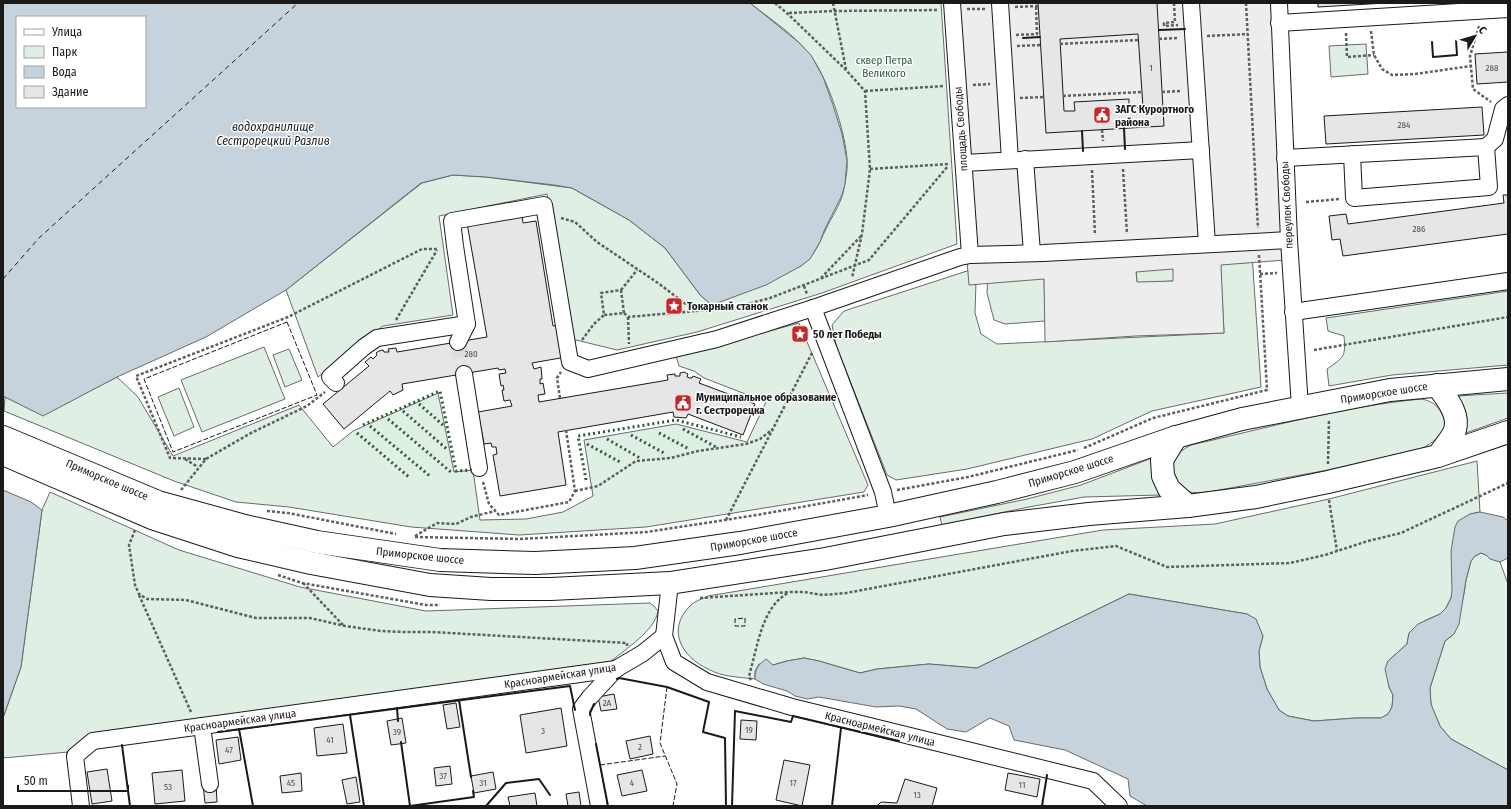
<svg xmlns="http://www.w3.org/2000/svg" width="1511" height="809" font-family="'Fira Sans Condensed',sans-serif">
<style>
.green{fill:#e0efe3;stroke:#6a6a6a}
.parking{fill:#ededed;stroke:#6a6a6a;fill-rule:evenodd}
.water{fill:#c6d2dc;stroke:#6a6a6a;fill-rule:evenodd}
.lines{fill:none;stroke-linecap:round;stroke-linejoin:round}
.ferry{stroke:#1a1a1a;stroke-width:1;stroke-dasharray:5 4;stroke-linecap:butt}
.building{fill:#e6e6e6;stroke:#1a1a1a;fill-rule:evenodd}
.minor-tunnel{stroke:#ddd;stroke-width:16;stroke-dasharray:16 8;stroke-linecap:butt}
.minor-casing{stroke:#1a1a1a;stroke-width:18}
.highway-casing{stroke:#1a1a1a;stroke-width:24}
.path{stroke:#5f5f5f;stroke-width:2.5;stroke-dasharray:3 2;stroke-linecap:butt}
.minor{stroke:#fff;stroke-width:16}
.highway{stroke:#fff;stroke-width:22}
.hedge{stroke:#2b5a34;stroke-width:3;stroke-dasharray:2 3;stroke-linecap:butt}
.fence{stroke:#1a1a1a;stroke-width:1;stroke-dasharray:5 2;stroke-linecap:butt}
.wall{stroke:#1a1a1a;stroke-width:2}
.labels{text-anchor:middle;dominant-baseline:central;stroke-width:3;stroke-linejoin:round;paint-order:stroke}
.number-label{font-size:9px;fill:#4d4d4d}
.park-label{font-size:11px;fill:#2b5a34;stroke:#fff}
.poi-label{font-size:11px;font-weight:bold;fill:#1a1a1a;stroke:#fff;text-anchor:start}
.street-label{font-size:11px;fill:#1a1a1a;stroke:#fff}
.water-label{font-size:12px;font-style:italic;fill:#1a1a1a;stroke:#fff}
</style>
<rect width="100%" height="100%" fill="#fff"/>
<g class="green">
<path d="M750,3H941L957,244L822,293L697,332L617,350L572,339L547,194L439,216L453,315L383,326L318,377L286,290L422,183L453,175L486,177L572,188L629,220L665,248L701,296L712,305L801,266C816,254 818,245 826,229C831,218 840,205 843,193C845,183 848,170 847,160C846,133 827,76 810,55C794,34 770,19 750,3Z"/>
<path d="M1366,44L1368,74L1331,77L1329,46Z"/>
<path d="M1172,249L1174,281L1137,283L1135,251Z"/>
<path d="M1252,254L1261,387L1152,411L1092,439L967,469L896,480L887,475L836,345L832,325L844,311L970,270L976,282L975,313L981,334L997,344L1224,333L1220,255Z"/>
<path d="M1044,269L1045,321L1005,324L994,320L987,293L988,272Z"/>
<path d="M1508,291V365L1392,375L1329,386L1327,369C1344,357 1346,357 1344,336L1328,331L1326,318Z"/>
<path d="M799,323L868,485L864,492L646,527L519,535L411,527L289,507L236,502L174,481L4,411L5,397L43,415L117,377L138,397L173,456L299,405L333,447L353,431L438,393L454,472L473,470L480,520L526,519L563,512L593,496L584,440L676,424L747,442L766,402L704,378L694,371L679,366L676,356Z"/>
<path d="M264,347L285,399L202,432L181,380Z"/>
<path d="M289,349L302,380L285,387L273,355Z"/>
<path d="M179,388L194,427L174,436L158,397Z"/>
<path d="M1508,393V418L1463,434L1457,396Z"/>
<path d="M1422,399C1438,403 1440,409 1446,424C1440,437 1434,442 1421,449L1328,470L1214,491C1206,492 1194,494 1186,491C1176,488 1170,472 1173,462C1175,454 1184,449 1191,445C1267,428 1344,406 1422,399Z"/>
<path d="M1152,458V476L1160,495L1084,497L1029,507L942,525L940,517L1027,499L1081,485Z"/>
<path d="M1477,461L1480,512L1470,514L1451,598L1446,608L1440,614L1426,620L1409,633L1407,644L1388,661L1389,687L1393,695L1392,707L1388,714L1381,718H1356L1314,721L1288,716L1279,710L1267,689L1260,667L1259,651L1263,636L1255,619L1247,614L1129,594L977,668L929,664L877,669L860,673L819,661L804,658L787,661L773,665L759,664L755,671V679C739,677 722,677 708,669C682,657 666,630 690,606C694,601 703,599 708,596L1103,530L1215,524L1329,499Z"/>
<path d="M50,492L179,550L300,587L426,611L650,603L654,606L658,611C655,631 624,650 609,663L93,736L68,752L3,758V718L21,667L42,510Z"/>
<path d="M1481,553C1488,555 1493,560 1500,562L1508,584V770L1451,739L1440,726L1431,705L1430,688L1445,641L1454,634L1464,594L1466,580L1471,561L1475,556Z"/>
</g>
<path class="parking" d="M946,3H1271L1285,260L1221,265L1224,333L1135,336L1045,342L1044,279L969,285ZM1173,269V281L1137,282L1136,272Z"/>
<g class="water">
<path d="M3,3H750L797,41L811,55L823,77L833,105L842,134L847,160L845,184L842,195L824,231L820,242L810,259L801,266L766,285L712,305L701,296L665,248L629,220L572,188L554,185L486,177L453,175L421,183L286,290L206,337L117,377L43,416L3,396ZM17,17H145V107H17Z"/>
<path d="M3,490L31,502L42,510L21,667L3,718Z"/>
<path d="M1480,512L1503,517L1508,521V558L1500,562L1490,559L1486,555L1481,553L1475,556L1471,561L1466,580L1459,624L1454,634L1445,641L1430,688L1431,704L1440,726L1451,739L1508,770V806H1147L1130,796L1128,779L1065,750L1014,740L1009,726L990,718L966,732L947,729L916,709L899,706L876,707L819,697L807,699L795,696L787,691L763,684L755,679C755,669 758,665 766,659L773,665L787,661L804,658L819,661L860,673L877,669L929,664L977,668L1129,594L1247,614L1256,619L1263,636L1259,651L1260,667L1267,689L1279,710L1288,716L1314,721L1356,718H1381L1388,714L1392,707L1393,695L1389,687L1385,669L1388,661L1407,644L1409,633L1418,624L1440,614L1446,608L1451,598L1452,591L1451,551L1455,527L1458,521L1470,514Z"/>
</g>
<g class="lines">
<path class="ferry" d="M3,279L39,238L298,3"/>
</g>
<g class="building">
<path d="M1038,3H1157L1164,126L1046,133ZM1138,34L1143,107L1129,108V99L1074,102L1075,111H1064L1060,39Z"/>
<path d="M1318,3H1386L1318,7Z"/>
<path d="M1508,52V82L1477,84L1475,54Z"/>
<path d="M1482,107L1484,135L1326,144L1324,116Z"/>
<path d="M1503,195H1508V234L1343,256L1340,239L1332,240L1329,216L1346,214L1348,224L1504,203Z"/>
<path d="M522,214L523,223L536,221L553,326L560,325L566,357L532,363L534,369L541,367L542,379H540V384L543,383L545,394L538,395L539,402L668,380L667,375L675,374V376H680V373L684,372L688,374L687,377L690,378H692L693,376L701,379L699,383L755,404L743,435L688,414L686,418L674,417L673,412L558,432L566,485L500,496L493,455L497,454L496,447H492L491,443L484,444L478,412L512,406L510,400L504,401L502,390H504L503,385L501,386L499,374L506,373L505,369L499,370L498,368L402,384L403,390L393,395L390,391L344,429L323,404L369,366L365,362L371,357L373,359L377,355L376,353L379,351L383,350L384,352H389L388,349L396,348L397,352L487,337L467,223Z"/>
<path d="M614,694L617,709L601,711L598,697Z"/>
<path d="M456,703L460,727L447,729L443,705Z"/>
<path d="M561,708L567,746L526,753L520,715Z"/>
<path d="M402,718L406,743L391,745L387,721Z"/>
<path d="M741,720L757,721L756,740L740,739Z"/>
<path d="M343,724L347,753L317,756L314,728Z"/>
<path d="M650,736L653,754L630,759L626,741Z"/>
<path d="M238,737L241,760L219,764L216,740Z"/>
<path d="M784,760L810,765L802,806L776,800Z"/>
<path d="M450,766L452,784L436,786L434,768Z"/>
<path d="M107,769L112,801L92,804L87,772Z"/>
<path d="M182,770L185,801L155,804L152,773Z"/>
<path d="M642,770L647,791L622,796L617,775Z"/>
<path d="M493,772L496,789L474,793L471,776Z"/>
<path d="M301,773L302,791L282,793L280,776Z"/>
<path d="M1008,773L1040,779L1037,797L1005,790Z"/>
<path d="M356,777L360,802L347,804L342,780Z"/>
<path d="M905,779L937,788L932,806H877L881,802L897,803Z"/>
<path d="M203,784H216L217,802L205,803Z"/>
<path d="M579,792L581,806H565H568L566,794Z"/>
<path d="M535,793L537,806H510L508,797Z"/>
</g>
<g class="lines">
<path class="minor-tunnel" d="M458,342L464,374"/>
<defs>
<g id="minor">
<path d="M952,3L970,255"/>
<path d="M1000,3L1010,160"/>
<path d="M1191,3L1207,244"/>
<path d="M1279,3L1289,240L1300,407"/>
<path d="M1279,23L1508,9"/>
<path d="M1486,147L1495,139L1503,109L1508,105"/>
<path d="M1285,158L1486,147L1489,187L1354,198L1352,154"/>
<path d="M1025,159L1032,253"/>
<path d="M964,163L1201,150"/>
<path d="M813,308L883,492L888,516"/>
<path d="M1293,312L1508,281"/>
<path d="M458,342L467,324L455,246L452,221L544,205L570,362L588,369L717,339L813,308L960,257L970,255L1043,253L1289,240"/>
<path d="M464,374L479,468"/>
<path d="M336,383L330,377L364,347L377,338L467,324"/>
<path d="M664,636L670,583"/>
<path d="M202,726L210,784"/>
<path d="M81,806L75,756L93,741L616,669L643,653L664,636L674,662L707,682L792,707L1093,781L1119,806"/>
<path d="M599,806L581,709L590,697L616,669"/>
</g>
<g id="highway">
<path d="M1437,385C1445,397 1460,413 1455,430C1452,439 1443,448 1438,456"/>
<path d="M3,437L158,502L245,526L317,542L440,560L535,563L635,558L740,543L888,516L997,492L1075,472L1176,437L1242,419L1390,390L1508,379"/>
<path d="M1176,437L1162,460L1163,476L1169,489L1188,506"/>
<path d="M3,454L152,518L238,546L311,563L430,585L491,589H551L670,583L825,559L1004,524L1089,514L1188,506L1256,497L1328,482L1438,456L1508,432"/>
</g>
</defs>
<use href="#minor" class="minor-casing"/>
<use href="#highway" class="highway-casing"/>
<g class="path">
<path d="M775,3L788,14L846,70L865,91L870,169L862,234L852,278"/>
<path d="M833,3L846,69"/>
<path d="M1174,3L1175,22L1164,23V26L1178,25"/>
<path d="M1246,3L1258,228"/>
<path d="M1015,7L1038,6"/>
<path d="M967,9H986"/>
<path d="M789,13L834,11L938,10"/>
<path d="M1479,26L1470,56L1473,89L1491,102"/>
<path d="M1371,31L1374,55L1382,69L1392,75L1415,74L1471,66"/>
<path d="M1346,33L1347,57L1374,55"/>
<path d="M1016,35L1037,34L1036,6"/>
<path d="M1207,36L1248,34"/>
<path d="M1159,39L1179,38"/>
<path d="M1060,44L1139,40"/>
<path d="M1017,46L1041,45"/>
<path d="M973,85L990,84"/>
<path d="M865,91L944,86"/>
<path d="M1162,92L1182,91"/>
<path d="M1063,96L1142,92"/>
<path d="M1020,98L1044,97"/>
<path d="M1102,130L1103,141"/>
<path d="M870,169L949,164"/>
<path d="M1123,169L1127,234"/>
<path d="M1092,170L1095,235"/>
<path d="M1306,202L1340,199"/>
<path d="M561,218L575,222L597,242L658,283L695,311L729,309L770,298L869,260L948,166"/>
<path d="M1260,274L1277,273"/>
<path d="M821,278L862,235"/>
<path d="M804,286L807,294"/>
<path d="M621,290L624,313L604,315L601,293Z"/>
<path d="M621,290L637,270"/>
<path d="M624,313L628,317L695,311"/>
<path d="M628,317L629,344"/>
<path d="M396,320L437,250"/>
<path d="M582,340L594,324L604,315"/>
<path d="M1314,350L1508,317"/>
<path d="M560,398L557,378L561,372"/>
<path d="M1084,448L1153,418L1267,390L1259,255"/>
<path d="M185,459L198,467"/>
<path d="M206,459L170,458L136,376L288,317L422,249H437"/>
<path d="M1328,464L1329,419"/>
<path d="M483,482L489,504L499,515L569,502L575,491L566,430"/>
<path d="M181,490L206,459L251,433L307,406L325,392"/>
<path d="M897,490L968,477L1078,450"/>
<path d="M575,491L598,486L636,461L671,458L698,451L746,444L760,439L773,429"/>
<path d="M1329,500L1337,551"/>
<path d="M267,511L288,513L396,534"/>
<path d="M726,520L813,351"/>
<path d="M135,530L129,545L135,585L139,594L147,599L186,600L256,618H310L345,626L381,631L404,632H432L627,643V646"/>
<path d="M415,536L437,523L456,524L471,517L495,511"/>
<path d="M415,537L520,539L647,532L757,515L868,495"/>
<path d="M278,575L302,583L426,605H440"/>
<path d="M303,583L344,626"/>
<path d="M139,595L191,712"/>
<path d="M700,598L790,592H804L823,595L846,593L1072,551L1116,546L1167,567L1290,563L1325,555L1368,541L1401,533L1508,483"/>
<path d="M751,680L749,677L750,672C758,645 762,607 788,593"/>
</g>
<use href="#minor" class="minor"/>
<use href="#highway" class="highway"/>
<g class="hedge">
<path d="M419,404L443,425"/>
<path d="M403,411L448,450"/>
<path d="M388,419L452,473"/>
<path d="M363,425L440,391L456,471L472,470"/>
<path d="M370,426L431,477"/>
<path d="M683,429L716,447"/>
<path d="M357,433L409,477"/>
<path d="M659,433L689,449"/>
<path d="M631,435L664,453"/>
<path d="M607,439L640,458"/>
<path d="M587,444L620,462"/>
<path d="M586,480L578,436L676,420L741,437"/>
</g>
<g class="fence">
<path d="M287,322L317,395L173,452L144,379Z"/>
<path d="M745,618V626H735V619Z"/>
<path d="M667,687L660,743L677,784L673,806H669"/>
<path d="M600,765L665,756"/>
</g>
<g class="wall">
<path d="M1159,30L1185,29"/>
<path d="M1023,38L1040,37"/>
<path d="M1432,42L1433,57L1457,55L1456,40"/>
<path d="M1124,128L1125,149"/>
<path d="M1082,131L1083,151"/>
<path d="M617,679L619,678L667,687L709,702L703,732L725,738L726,806"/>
<path d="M459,700L471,777"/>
<path d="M397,708L398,721"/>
<path d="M350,715L364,806"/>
<path d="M590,715V713L594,704"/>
<path d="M239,729L253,806"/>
<path d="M218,732L570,686L575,710"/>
<path d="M401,742L410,806L474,797L473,791"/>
<path d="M596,744L608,806"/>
<path d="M122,745L130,806"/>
<path d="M486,806L506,783L539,779L550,795"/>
<path d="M732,806L735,711L791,722L793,716L899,741"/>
<path d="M832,806L841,728"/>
<path d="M1042,806L1047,775"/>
</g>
</g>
<defs>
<symbol id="civic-square" viewBox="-11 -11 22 22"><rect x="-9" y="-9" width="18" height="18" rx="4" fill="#c62828" stroke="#fff"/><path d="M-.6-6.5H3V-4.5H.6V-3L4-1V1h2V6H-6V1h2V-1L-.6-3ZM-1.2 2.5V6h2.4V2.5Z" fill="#fff"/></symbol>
<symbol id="sight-square" viewBox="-11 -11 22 22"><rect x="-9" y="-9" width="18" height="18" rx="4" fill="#c62828" stroke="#fff"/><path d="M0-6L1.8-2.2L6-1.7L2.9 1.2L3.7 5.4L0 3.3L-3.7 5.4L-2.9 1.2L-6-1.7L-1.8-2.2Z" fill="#fff"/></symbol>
</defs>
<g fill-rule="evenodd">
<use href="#civic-square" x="1092" y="105" width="20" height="20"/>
<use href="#sight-square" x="664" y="296" width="20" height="20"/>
<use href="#sight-square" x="790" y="324" width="20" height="20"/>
<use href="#civic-square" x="673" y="393" width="20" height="20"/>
</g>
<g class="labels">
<g class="number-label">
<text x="1151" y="68">1</text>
<text x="1492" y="68">288</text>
<text x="1404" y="125">284</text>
<text x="1419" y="229">286</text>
<text x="471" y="354">280</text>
<text x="607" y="703">2А</text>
<text x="749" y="730">19</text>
<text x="543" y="731">3</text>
<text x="397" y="732">39</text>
<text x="330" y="740">41</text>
<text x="640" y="747">2</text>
<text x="229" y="750">47</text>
<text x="443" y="776">37</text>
<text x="291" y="783">45</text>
<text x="483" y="783">31</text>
<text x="632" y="783">4</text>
<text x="793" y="783">17</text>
<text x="1022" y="785">11</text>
<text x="168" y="787">53</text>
<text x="917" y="795">13</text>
</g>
<g class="park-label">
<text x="884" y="60">сквер Петра<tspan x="884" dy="13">Великого</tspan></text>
</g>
<g class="poi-label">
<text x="1115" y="109">ЗАГС Курортного<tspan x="1115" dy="13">района</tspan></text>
<text x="687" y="306">Токарный станок</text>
<text x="813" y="334">50 лет Победы</text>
<text x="696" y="397">Муниципальное образование<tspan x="696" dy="13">г. Сестрорецка</tspan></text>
</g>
<g class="street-label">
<text transform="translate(961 129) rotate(-94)">площадь Свободы</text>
<text transform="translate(1287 205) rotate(-93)">переулок Свободы</text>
<text transform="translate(1384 393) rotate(-9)">Приморское шоссе</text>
<text transform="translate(1071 471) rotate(-17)">Приморское шоссе</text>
<text transform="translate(107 480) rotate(23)">Приморское шоссе</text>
<text transform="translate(754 540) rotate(-10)">Приморское шоссе</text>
<text transform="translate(420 556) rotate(6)">Приморское шоссе</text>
<text transform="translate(560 676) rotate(-9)">Красноармейская улица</text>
<text transform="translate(240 721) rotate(-8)">Красноармейская улица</text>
<text transform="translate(880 729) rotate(14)">Красноармейская улица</text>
</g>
<g class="water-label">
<text x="273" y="127">водохранилище<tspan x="273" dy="14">Сестрорецкий Разлив</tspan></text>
</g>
</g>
<rect width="1511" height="809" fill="none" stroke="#1a1a1a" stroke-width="8"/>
<rect x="16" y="16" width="130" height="92" fill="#ffffff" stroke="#a3a3a3"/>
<rect x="24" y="29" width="20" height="6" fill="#ffffff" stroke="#a3a3a3"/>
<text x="52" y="36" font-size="12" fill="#1a1a1a">Улица</text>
<rect x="24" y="46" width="20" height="12" fill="#e0efe3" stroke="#a3a3a3"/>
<text x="52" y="56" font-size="12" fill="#1a1a1a">Парк</text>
<rect x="24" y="66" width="20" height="12" fill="#c6d2dc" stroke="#a3a3a3"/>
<text x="52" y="76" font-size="12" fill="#1a1a1a">Вода</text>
<rect x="24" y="86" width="20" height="12" fill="#e6e6e6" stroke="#a3a3a3"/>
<text x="52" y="96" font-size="12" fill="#1a1a1a">Здание</text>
<g transform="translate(1475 36) rotate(52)" stroke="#ffffff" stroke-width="3" paint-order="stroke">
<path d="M0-3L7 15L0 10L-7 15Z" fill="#1a1a1a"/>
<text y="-6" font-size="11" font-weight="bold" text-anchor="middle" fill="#1a1a1a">С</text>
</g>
<path d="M18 785v6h110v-6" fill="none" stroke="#1a1a1a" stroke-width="2"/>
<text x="24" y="785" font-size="12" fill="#1a1a1a" stroke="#ffffff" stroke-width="3" paint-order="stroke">50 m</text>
</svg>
